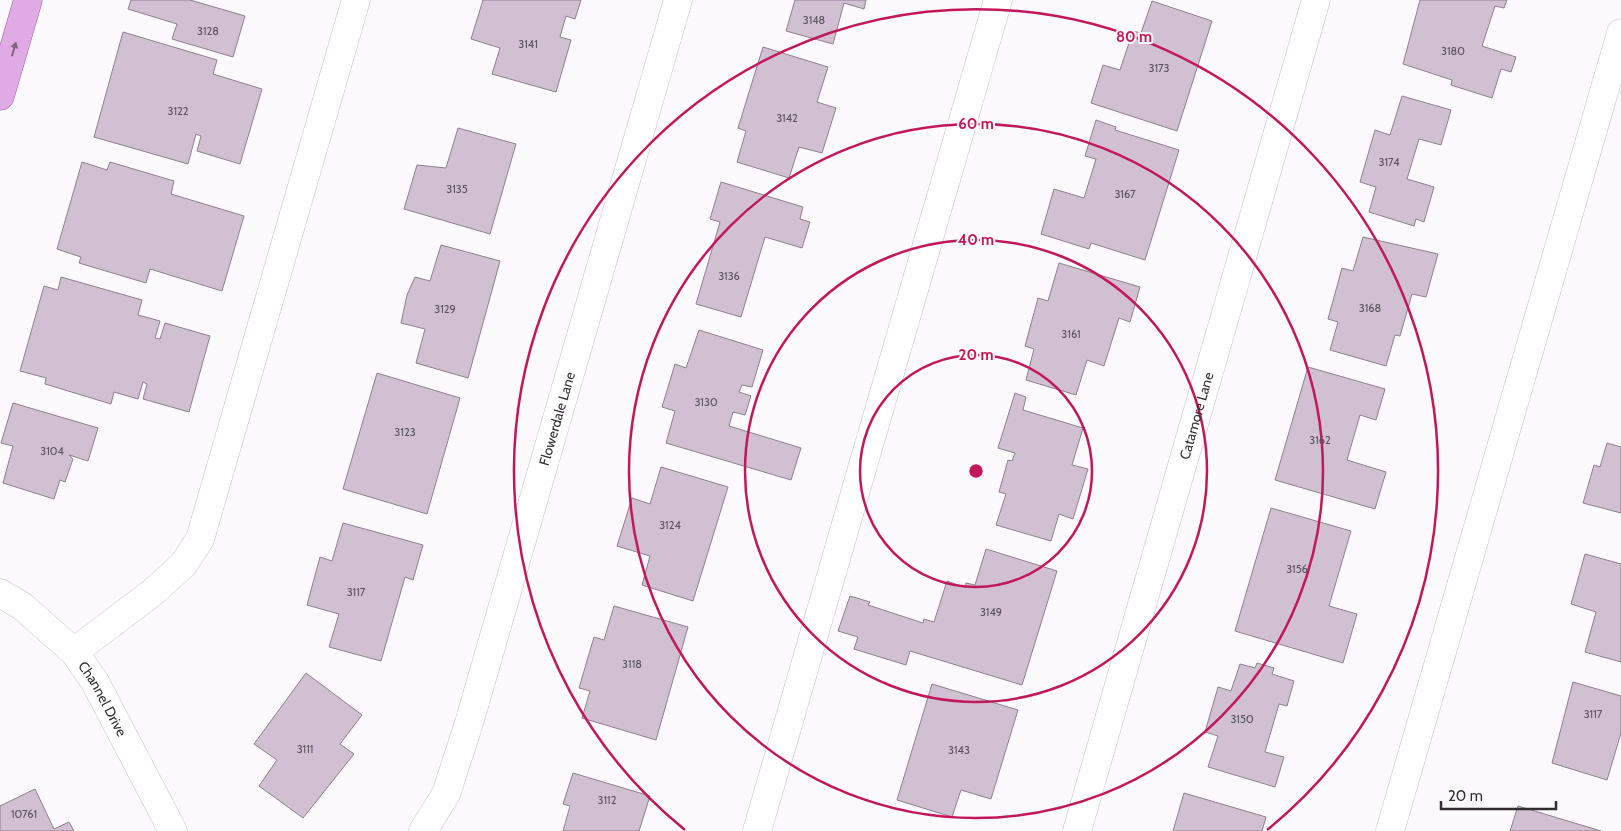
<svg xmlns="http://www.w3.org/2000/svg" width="1621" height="831" font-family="Cabin,sans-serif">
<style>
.building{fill:#d1c0d2;stroke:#8e7f8f}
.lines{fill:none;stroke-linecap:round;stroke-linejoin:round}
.minor-casing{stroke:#ccbccd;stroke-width:29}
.major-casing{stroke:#96599c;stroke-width:29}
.minor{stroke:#fff;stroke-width:28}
.major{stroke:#e0aae5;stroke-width:28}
.oneway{fill:#816583}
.ring{fill:none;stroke:#c2185b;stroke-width:2.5}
.labels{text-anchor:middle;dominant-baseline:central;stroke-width:4;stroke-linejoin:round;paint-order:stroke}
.number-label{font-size:11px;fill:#5a525b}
.street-label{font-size:14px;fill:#332d33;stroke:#fdfafd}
.centre{fill:#c2185b;stroke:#fdfafd;stroke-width:2.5}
.ring-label{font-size:15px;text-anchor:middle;font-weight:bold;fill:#c2185b;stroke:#fdfafd;stroke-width:4;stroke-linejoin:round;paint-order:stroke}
</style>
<rect width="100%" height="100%" fill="#fdfafd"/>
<g class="building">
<path d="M131,0H190L245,16L233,57L172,39L177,24L128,9Z"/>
<path d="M483,0H581L575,19L566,16L560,37L571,40L556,92L492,74L500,48L471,39Z"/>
<path d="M795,0H866L864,9L844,3L833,44L786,31Z"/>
<path d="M1420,0H1507L1504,8L1495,6L1482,46L1516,57L1511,72L1501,69L1492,98L1451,85L1452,80L1403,64Z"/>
<path d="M1152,1L1212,21L1177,131L1091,103L1103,65L1120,70L1133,31L1141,33Z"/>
<path d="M123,32L217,60L213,74L262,89L240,164L197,151L201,136L196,134L188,164L94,137Z"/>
<path d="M763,47L828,67L817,102L836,108L822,153L799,147L789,178L737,162L746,131L738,128Z"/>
<path d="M1402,96L1451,110L1441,145L1419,139L1407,179L1434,187L1424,222L1416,219L1414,226L1369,212L1376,187L1360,182L1375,130L1390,135Z"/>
<path d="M1096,120L1116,127L1115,130L1179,150L1145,260L1091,243L1089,249L1041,234L1054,189L1084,198L1096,159L1085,156Z"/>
<path d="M458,128L516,144L490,234L404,209L417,165L446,168Z"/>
<path d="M82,162L107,170L110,162L174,181L171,194L244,216L222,291L150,269L146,283L79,263L81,257L57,249Z"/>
<path d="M721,182L803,207L800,219L810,222L802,248L765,237L741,317L696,304L720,222L710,219Z"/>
<path d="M1363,237L1438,254L1426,297L1412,294L1400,336L1395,335L1386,366L1330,350L1338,322L1328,319L1342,268L1353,271Z"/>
<path d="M441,245L500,261L468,378L416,363L425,329L401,323L407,295L415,277L430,281Z"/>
<path d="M1059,263L1140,287L1130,322L1119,318L1104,366L1087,360L1076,395L1026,380L1034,349L1025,346L1038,298L1048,301Z"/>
<path d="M61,277L142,300L138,315L160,321L155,338L160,339L165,323L210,336L189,412L143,399L147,384L143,382L138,399L114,392L111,404L45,384L46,378L20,371L44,286L58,290Z"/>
<path d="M699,330L763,350L752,387L742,385L739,392L751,396L745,415L733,412L729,426L801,448L791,480L666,443L675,411L662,407L675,364L686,368Z"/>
<path d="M1308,367L1385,389L1376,420L1360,415L1347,460L1386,472L1375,509L1275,480Z"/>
<path d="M377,373L460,398L427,514L343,489Z"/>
<path d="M1015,393L1026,397L1023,410L1083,428L1072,465L1088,469L1073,519L1059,514L1051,541L996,525L1006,494L999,492L1008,460L1012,461L1015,453L998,448Z"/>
<path d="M13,403L98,428L88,461L69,455L73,459L65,482L60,480L54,499L3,483L13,446L1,443Z"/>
<path d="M1607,443L1621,447V513L1583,503L1594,465L1600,467Z"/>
<path d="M661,467L728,487L693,601L642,585L650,556L617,546L632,498L650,504Z"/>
<path d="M1271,508L1351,531L1329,606L1357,614L1343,663L1235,631Z"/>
<path d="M343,523L423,545L413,580L405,577L381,661L329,647L339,614L307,605L320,557L332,561Z"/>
<path d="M986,549L1057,571L1022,685L910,651L906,665L854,649L858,637L838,631L850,596L870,602L868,605L923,623L924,619L934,622L947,581L964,587L966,583L975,585Z"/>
<path d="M1585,554L1621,564V662L1585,652L1596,612L1571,604Z"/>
<path d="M614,606L688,627L656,740L582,718L590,691L579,688L594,637L604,640Z"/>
<path d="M1257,663L1274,668L1272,674L1294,681L1287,706L1279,704L1265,752L1284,757L1275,787L1208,767L1218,736L1205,732L1218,687L1231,691L1240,664L1255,668Z"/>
<path d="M306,673L362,715L340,744L354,754L303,818L259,786L277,760L254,744Z"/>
<path d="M1573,682L1621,696V733L1607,780L1552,763Z"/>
<path d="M932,684L1018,710L991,799L961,790L952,817L897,800Z"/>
<path d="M573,773L650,796L639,831H563L570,806L563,804Z"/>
<path d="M35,789L54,829L69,822L74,831H0V806Z"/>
<path d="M1184,793L1266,817L1262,831H1173Z"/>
<path d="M1518,806L1601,831H1510Z"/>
</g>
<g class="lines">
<defs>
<g id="minor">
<path id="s1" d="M0,593L22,606L74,652L95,682L173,831"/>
<path d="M74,652L153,592L183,565L200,539L356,0"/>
<path id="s2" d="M423,831L446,794L469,723L678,0"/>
<path d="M757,831L998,0"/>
<path id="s3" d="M1077,831L1316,0"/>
<path d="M1390,831L1621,33"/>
</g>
<path id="major" d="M0,96L28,0"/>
</defs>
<use href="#minor" class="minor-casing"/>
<use href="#major" class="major-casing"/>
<use href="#minor" class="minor"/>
<use href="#major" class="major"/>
</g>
<defs><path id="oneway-solid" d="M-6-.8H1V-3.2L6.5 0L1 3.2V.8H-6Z" transform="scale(1.25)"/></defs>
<use class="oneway" href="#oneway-solid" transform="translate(14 49) rotate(-74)"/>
<g class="ring">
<circle cx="976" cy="471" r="116"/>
<circle cx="976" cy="471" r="231"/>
<circle cx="976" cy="471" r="347"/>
<path d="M685 830A462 462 0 1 1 1267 830"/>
</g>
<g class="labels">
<g class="number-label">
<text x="814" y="20">3148</text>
<text x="208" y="31">3128</text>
<text x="528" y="44">3141</text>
<text x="1453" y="51">3180</text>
<text x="1159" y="68">3173</text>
<text x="178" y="111">3122</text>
<text x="787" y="118">3142</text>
<text x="1389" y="162">3174</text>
<text x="457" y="189">3135</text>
<text x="1125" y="194">3167</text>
<text x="729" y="276">3136</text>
<text x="1370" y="308">3168</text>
<text x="445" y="309">3129</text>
<text x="1071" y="334">3161</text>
<text x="706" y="402">3130</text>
<text x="405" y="432">3123</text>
<text x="1320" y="440">3162</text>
<text x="52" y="451">3104</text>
<text x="670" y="525">3124</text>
<text x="1297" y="569">3156</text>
<text x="356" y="592">3117</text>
<text x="991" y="612">3149</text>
<text x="632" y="664">3118</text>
<text x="1593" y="714">3117</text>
<text x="1242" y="719">3150</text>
<text x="305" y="749">3111</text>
<text x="959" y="750">3143</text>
<text x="607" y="800">3112</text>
<text x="24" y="814">10761</text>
</g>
<g class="street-label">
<text stroke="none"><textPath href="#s3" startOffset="432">Catamore Lane</textPath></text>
<text stroke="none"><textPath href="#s2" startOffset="435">Flowerdale Lane</textPath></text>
<text stroke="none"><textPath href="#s1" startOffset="150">Channel Drive</textPath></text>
</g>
</g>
<circle cx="976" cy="471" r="8" class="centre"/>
<g class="ring-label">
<text x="1134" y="42">80 m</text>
<text x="976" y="129">60 m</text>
<text x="976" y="245">40 m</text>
<text x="976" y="360">20 m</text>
</g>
<path d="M1441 801v8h115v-8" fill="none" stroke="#332d33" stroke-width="2.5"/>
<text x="1448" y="801" font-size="15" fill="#332d33" stroke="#fdfafd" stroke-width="4" paint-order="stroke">20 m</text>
</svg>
